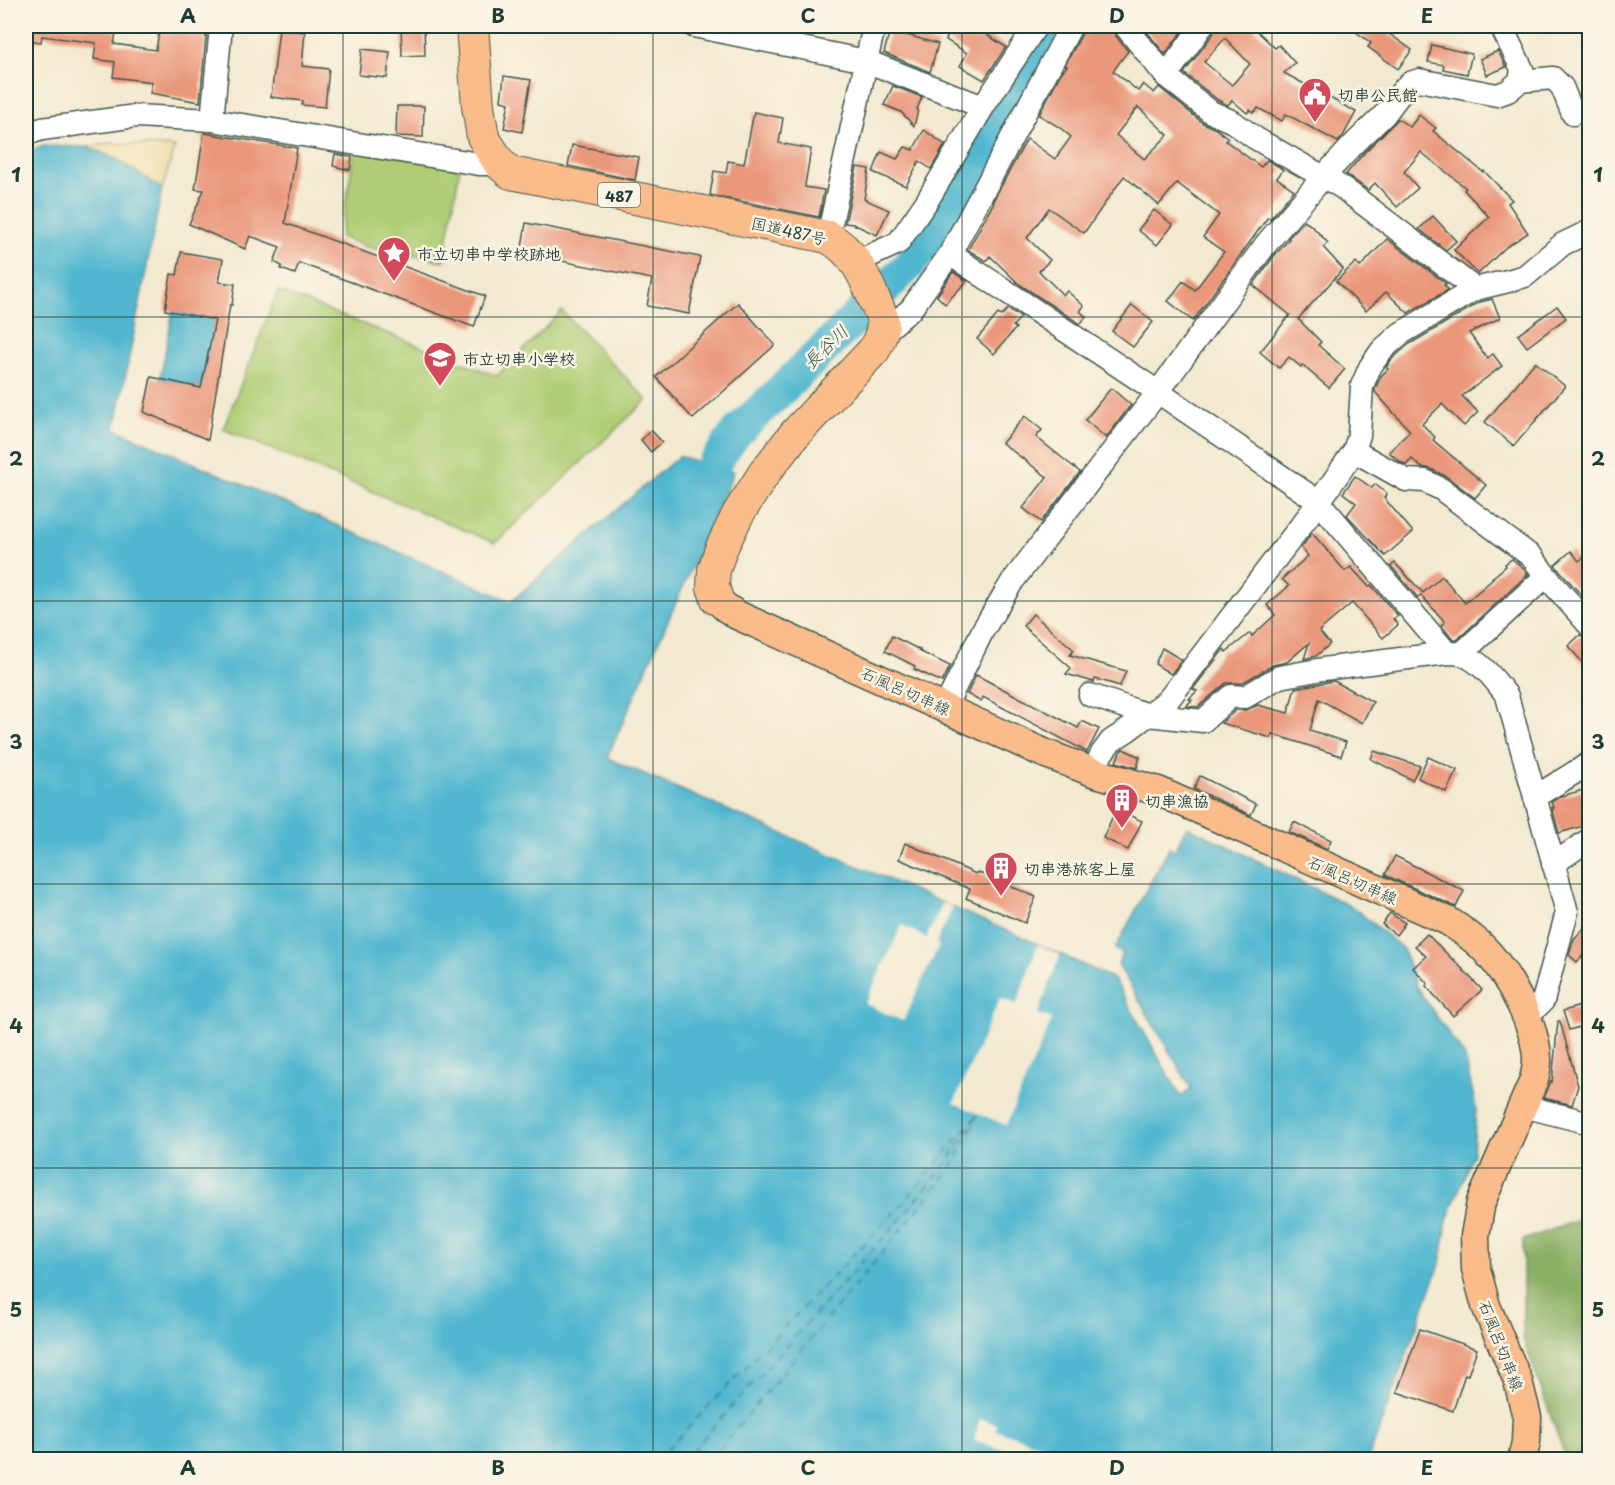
<svg xmlns="http://www.w3.org/2000/svg" width="1615" height="1485" font-family="'Playpen Sans','Klee One',sans-serif">
<style>
.green{fill:#afcd74;stroke:#678554;stroke-width:1.5}
.forest{fill:#8bb066;stroke:#55764d;stroke-width:1.5}
.sand{fill:#eeda9e;stroke:#868c69;stroke-width:1.5}
.water{fill:#51b7d0;stroke:#387a82;stroke-width:1.5}
.pier{fill:#f3e9d0}
.lines{fill:none;stroke-linecap:round;stroke-linejoin:round}
.river{stroke:#51b7d0;stroke-width:33}
.ferry{stroke:#2c5c5b;stroke-width:1.5;stroke-dasharray:8 6;stroke-linecap:butt}
.building{fill:#ea977a;fill-rule:evenodd}
.minor-casing{stroke:#3f574b;stroke-width:25}
.major-casing{stroke:#3f574b;stroke-width:31}
.highway-casing{stroke:#3f574b;stroke-width:34}
.minor{stroke:#fff;stroke-width:22}
.major{stroke:#fabc8b;stroke-width:28}
.highway{stroke:#fabc8b;stroke-width:32}
.grid{fill:none;stroke:#1f3d34;stroke-width:1.5;stroke-opacity:0.55}
.labels{text-anchor:middle;dominant-baseline:central;stroke-width:5;stroke-linejoin:round;paint-order:stroke}
.shield{fill:#fcf5e5;stroke:#617469;stroke-width:1.5}
.shield-label{font-size:15px;font-weight:bold;fill:#1f3d34}
.poi-label{font-size:16px;font-weight:bold;fill:#1f3d34;stroke:#fcf5e5;text-anchor:start}
.street-label{font-size:16px;fill:#1f3d34;stroke:#fcf5e5}
.water-label{font-size:18px;font-style:italic;fill:#2c5c5b;stroke:#fcf5e5}
.neatline{fill:none;stroke:#1f3d34;stroke-width:2}
.grid-label{font-size:20px;text-anchor:middle;font-weight:bold;fill:#1f3d34}
</style>
<rect width="100%" height="100%" fill="#fcf5e5"/>
<filter id="ink" filterUnits="userSpaceOnUse"><feTurbulence type="fractalNoise" baseFrequency=".0167" numOctaves="2"/><feDisplacementMap in="SourceGraphic" scale="12" xChannelSelector="R" yChannelSelector="G"/><feConvolveMatrix kernelMatrix="1 2 1 2 8 2 1 2 1" color-interpolation-filters="sRGB"/></filter>
<filter id="wash" filterUnits="userSpaceOnUse"><feTurbulence type="fractalNoise" baseFrequency=".008" numOctaves="4" result="noise"/><feDisplacementMap in="SourceGraphic" scale="24" xChannelSelector="R" yChannelSelector="G"/><feGaussianBlur stdDeviation="1.35" result="paint"/><feColorMatrix in="noise" values="0 0 0 0 0 0 0 0 0 0 0 0 0 0 0 0 0 1.4 0 .05"/><feComposite in="paint" operator="in"/></filter>
<g filter="url(#wash)">
<rect width="100%" height="100%" fill="#f3e9d0"/>
<g class="green">
<path d="M355,148L460,167L444,261L370,248L340,237Z"/>
<path d="M278,291L497,376L562,311L647,400L495,543L223,429Z"/>
</g>
<path class="forest" d="M1582,1219L1590,1220L1589,1459H1566L1523,1338V1240Z"/>
<path class="sand" d="M111,143L175,147L162,189L118,160L88,147Z"/>
<g class="water">
<path d="M44,146L88,147L118,160L162,189L115,429L511,601L679,456L734,472L607,758L1038,944L1114,979L1181,1097L1191,1088L1118,965L1122,953L1115,949L1169,848L1175,850L1187,826L1354,908L1403,949L1417,988L1465,1057L1476,1108L1473,1155L1447,1220L1441,1261L1368,1459H26V152Z"/>
<path d="M173,311L215,320L201,388L160,379Z"/>
</g>
<g class="pier">
<path d="M943,903L953,907L936,943L939,945L903,1021L865,1004L902,925L926,938Z"/>
<path d="M1038,944L1060,955L1038,1014L1052,1019L1006,1125L954,1103L1000,998L1017,1004Z"/>
<path d="M980,1419L997,1424L996,1430L1081,1459H1031L974,1440Z"/>
</g>
<g class="lines">
<path class="river" d="M687,502L736,433L826,347L909,265L945,219L1055,26"/>
<g class="ferry">
<path d="M657,1460L905,1201L979,1113L948,1161L911,1207L684,1460"/>
<path d="M710,1460L916,1212L953,1165L976,1120"/>
</g>
</g>
<g id="blocks">
<g class="building">
<path d="M26,26H117L114,44L156,50L160,26H207L200,102L150,93L152,82L113,77L115,62L94,59L96,43L42,36L41,42L26,40Z"/>
<path d="M401,26H424L425,55L402,56Z"/>
<path d="M951,26H973L1006,47L984,80L960,66L967,53L946,40Z"/>
<path d="M1084,26H1112L1115,35L1128,51L1113,71L1138,91L1143,84L1154,93L1159,87L1203,123L1216,129L1228,138L1226,141L1261,167L1267,160L1278,166L1283,170L1277,178L1294,190L1270,219L1268,217L1193,321L1168,301L1183,281L1195,290L1224,252L1203,237L1219,215L1177,183L1159,205L1124,176L1084,233L1049,208L1027,238L1050,260L1039,271L1063,295L1067,291L1084,306L1080,311L1086,317L1080,324L1019,284L990,256L986,261L968,250L994,202L993,201L1027,139L1055,159L1071,137L1059,127L1039,115L1061,73L1067,66L1065,65L1083,32ZM1138,107L1168,135L1144,159L1116,135Z"/>
<path d="M1142,26H1186L1165,54Z"/>
<path d="M1215,26H1252L1275,48L1279,45L1295,63L1284,73L1356,112L1343,136L1338,142L1286,114L1282,121L1258,108L1253,113L1250,110L1247,113L1232,100L1228,105L1218,100L1184,73L1213,34ZM1225,38L1250,64L1232,85L1204,62Z"/>
<path d="M1348,26H1378L1412,50L1398,69L1368,47L1371,43Z"/>
<path d="M279,29L305,32L302,66L329,69L325,107L302,105L303,101L271,97Z"/>
<path d="M890,30L938,44L930,72L884,53Z"/>
<path d="M1432,45L1472,54L1467,74L1443,69L1444,65L1428,62Z"/>
<path d="M362,49L390,52L387,78L359,75Z"/>
<path d="M1498,51L1506,67L1487,75L1480,59Z"/>
<path d="M504,76L531,80L522,132L504,128L509,103L501,101Z"/>
<path d="M893,86L922,97L917,109L918,110L914,126L901,112L884,105Z"/>
<path d="M397,106H424L423,137L396,136Z"/>
<path d="M754,112L783,118L779,143L811,149L805,185V187L824,190L819,217L710,195L714,171L726,173L728,161L744,164Z"/>
<path d="M1419,115L1436,128L1433,131L1483,172L1484,171L1512,200L1508,203L1528,233L1506,247L1478,274L1454,250L1489,217L1464,190L1466,188L1421,152L1404,172L1418,188L1397,207L1375,183L1368,190L1346,174L1365,152L1398,119L1410,127Z"/>
<path d="M924,130L945,145L931,169L919,161L906,186L873,172L881,152L897,159L905,147L913,150Z"/>
<path d="M204,133L297,148L285,223L485,296L474,327L299,263L295,274L281,269L282,266L274,262L280,247L250,236L245,249L189,224L204,190L195,189Z"/>
<path d="M572,145L639,157L635,180L568,166Z"/>
<path d="M335,154L352,157L350,170L333,166Z"/>
<path d="M857,167L869,169L864,199L889,210L877,235L853,224L845,223Z"/>
<path d="M1154,210L1173,225L1157,245L1138,230Z"/>
<path d="M1433,216L1456,241L1446,250L1419,229Z"/>
<path d="M1304,221L1312,226L1328,243L1323,247L1343,269L1298,319L1321,342L1318,345L1345,369L1329,388L1302,365L1301,367L1289,357L1279,368L1260,352L1290,315L1253,285L1274,256L1289,239L1288,238Z"/>
<path d="M526,223L700,257L689,314L647,306L652,279L521,253Z"/>
<path d="M1387,239L1444,282L1446,284L1444,285L1448,290L1408,313L1386,292L1366,311L1336,281L1356,262L1360,267Z"/>
<path d="M181,252L223,259L219,282L235,284L232,305H230L208,440L144,412L151,377L201,388L215,320L165,310L171,274L177,275Z"/>
<path d="M953,272L967,281L945,304L937,296Z"/>
<path d="M1492,299L1500,318L1469,333L1487,358L1493,354L1502,366L1462,396L1478,412L1464,426L1442,404L1422,424L1435,437L1433,440L1486,485L1475,498L1447,477L1431,469L1421,467L1412,459L1406,465L1398,460L1389,452L1410,431L1375,392V389L1381,376L1388,369L1386,367L1392,359L1408,345L1480,302Z"/>
<path d="M738,303L775,345L693,419L656,377Z"/>
<path d="M1132,305L1153,322L1133,347L1112,331Z"/>
<path d="M1557,306L1566,318L1527,347L1518,335Z"/>
<path d="M1008,309L1021,317L1013,326L1016,328L994,354L977,339L998,314L1001,316Z"/>
<path d="M1535,362L1565,386L1514,446L1485,422Z"/>
<path d="M1111,388L1131,405L1106,438L1085,420Z"/>
<path d="M1025,416L1042,430L1036,437L1080,472L1041,522L1023,508L1047,477L1002,443Z"/>
<path d="M651,430L662,442L651,452L641,440Z"/>
<path d="M1355,476L1372,488L1375,484L1387,494L1384,498L1413,532L1385,556L1347,515L1356,503L1343,493Z"/>
<path d="M1312,533L1345,571L1351,567L1369,587L1371,585L1398,616L1393,619L1398,625L1383,638L1352,603L1319,631L1330,644L1316,656L1304,659L1309,643L1287,662L1273,665L1242,683H1226L1198,707L1186,706L1192,700L1189,699L1197,691L1193,689L1224,649L1226,652L1250,633L1252,636L1275,615L1267,605L1289,586L1282,579L1308,556L1301,548Z"/>
<path d="M1571,551L1579,561L1590,552V605L1555,565Z"/>
<path d="M1512,559L1522,567L1528,574L1457,640H1453L1441,625L1445,622L1421,595L1418,598L1391,566L1395,563L1423,593L1442,576L1465,603L1493,579L1492,578L1506,566L1505,564Z"/>
<path d="M1033,614L1074,650L1070,655L1126,671L1120,686L1100,680L1095,679L1094,682L1066,674L1071,668L1023,626Z"/>
<path d="M1580,635L1585,639H1590V671L1568,646Z"/>
<path d="M892,636L920,650L919,651L950,666L942,682L914,669L915,666L885,651Z"/>
<path d="M1162,648L1182,660L1171,674L1155,664Z"/>
<path d="M976,675L1078,728L1082,721L1099,729L1087,752L983,697L981,702L967,694Z"/>
<path d="M1334,681L1373,702L1362,723L1319,699L1310,730L1346,742L1341,756L1272,734L1271,738L1221,723L1236,710H1245L1258,705L1288,713L1295,688Z"/>
<path d="M1123,749L1140,757L1137,768L1116,762L1120,752Z"/>
<path d="M1374,751L1420,766L1412,780L1371,759Z"/>
<path d="M1428,757L1457,770L1446,792L1418,778Z"/>
<path d="M1200,776L1256,804L1251,815L1194,789Z"/>
<path d="M1590,788V824L1559,833L1552,808H1554L1552,802L1562,796Z"/>
<path d="M1116,809L1142,821L1128,850L1103,838Z"/>
<path d="M1294,822L1331,840L1327,849L1289,832Z"/>
<path d="M905,843L976,874L977,872L1036,897L1025,923L966,898L970,889L899,859Z"/>
<path d="M1395,856L1464,891L1456,907L1385,875Z"/>
<path d="M1390,913L1405,923L1396,935L1382,924Z"/>
<path d="M1590,922V948L1577,962L1569,955L1574,939Z"/>
<path d="M1427,934L1452,959H1453L1482,990L1453,1016L1426,986L1428,984L1413,968L1426,956L1415,946Z"/>
<path d="M1584,1005L1590,1024L1569,1030L1563,1011Z"/>
<path d="M1558,1021H1560L1578,1086L1572,1105L1544,1098L1551,1081L1552,1082Z"/>
<path d="M1420,1329L1477,1349L1468,1375L1465,1374L1453,1411L1397,1392Z"/>
</g>
</g>
</g>
<g filter="url(#ink)">
<use href="#blocks" fill-opacity="0" stroke="#3f574b" stroke-width="1.5"/>
<g class="lines">
<defs>
<g id="minor">
<path d="M694,26L866,61L983,107"/>
<path d="M1125,26L1166,76L1211,112L1233,122L1255,138L1343,188L1475,289"/>
<path d="M1166,76L1202,26"/>
<path d="M1520,81L1553,78L1562,87L1573,114"/>
<path d="M212,120L221,26"/>
<path d="M26,134L42,129L136,116L212,120L479,164H500"/>
<path d="M828,237L874,26"/>
<path d="M950,254L1158,392L1319,502L1447,653"/>
<path d="M856,262L898,243L927,201L983,107L1036,26"/>
<path d="M881,335L911,309L950,254L1071,26"/>
<path d="M1354,451L1406,480L1425,481L1441,489L1532,557L1546,576L1590,626"/>
<path d="M1461,654L1546,576"/>
<path d="M1090,695L1148,715L1203,721L1231,696L1245,697L1279,677L1323,669L1447,653C1451,653 1457,653 1461,654C1481,661 1495,680 1507,696L1567,912L1543,1001L1526,1017"/>
<path d="M945,707L983,630L1012,582L1158,392L1266,244L1324,176L1355,143L1385,114L1403,90L1410,83L1419,80L1497,95L1508,91L1520,81L1522,69L1501,26"/>
<path d="M1093,772L1102,753L1111,741L1128,730L1168,700L1319,502L1354,451L1359,435L1362,386L1370,367L1382,350L1400,334L1475,289L1508,281L1525,276L1563,244L1590,231"/>
<path d="M1535,797L1590,763"/>
<path d="M1553,864L1590,839"/>
<path d="M1523,1106L1590,1123"/>
</g>
<path id="major" d="M717,599L725,607L737,615L1044,753L1093,772L1158,791L1448,921C1462,930 1477,940 1488,953C1509,976 1538,1030 1537,1062C1537,1068 1535,1074 1534,1080L1481,1202L1475,1236L1476,1269L1486,1306L1518,1381L1527,1417L1526,1442L1522,1460"/>
<path id="highway" d="M472,26L478,106L483,137L500,164L511,173L828,237C855,253 863,273 875,301C878,308 883,316 883,323C883,333 878,342 874,350L794,435L765,472L738,514L721,549L714,570L713,587L717,599"/>
</defs>
<use href="#minor" class="minor-casing"/>
<use href="#major" class="major-casing"/>
<use href="#highway" class="highway-casing"/>
<use href="#minor" class="minor"/>
<use href="#major" class="major"/>
<use href="#highway" class="highway"/>
</g>
</g>
<path class="grid" d="M343,26V1460M653,26V1460M962,26V1460M1272,26V1460M26,317H1590M26,601H1590M26,884H1590M26,1168H1590"/>
<defs>
<symbol id="civic-pin" viewBox="-11 -11 22 30"><path d="M0 17L-7.5 6A9.5 9.5 0 1 1 7.5 6Z" fill="#d1495b" stroke="#fcf5e5"/><path d="M-.6-6.5H3V-4.5H.6V-3L4-1V1h2V6H-6V1h2V-1L-.6-3ZM-1.2 2.5V6h2.4V2.5Z" fill="#fff"/></symbol>
<symbol id="sight-pin" viewBox="-11 -11 22 30"><path d="M0 17L-7.5 6A9.5 9.5 0 1 1 7.5 6Z" fill="#d1495b" stroke="#fcf5e5"/><path d="M0-6L1.8-2.2L6-1.7L2.9 1.2L3.7 5.4L0 3.3L-3.7 5.4L-2.9 1.2L-6-1.7L-1.8-2.2Z" fill="#fff"/></symbol>
<symbol id="school-pin" viewBox="-11 -11 22 30"><path d="M0 17L-7.5 6A9.5 9.5 0 1 1 7.5 6Z" fill="#d1495b" stroke="#fcf5e5"/><path d="M0-5L7-2L0 1L-7-2ZM-4 1L0 2.5L4 1V4Q0 6-4 4Z" fill="#fff"/></symbol>
<symbol id="building-pin" viewBox="-11 -11 22 30"><path d="M0 17L-7.5 6A9.5 9.5 0 1 1 7.5 6Z" fill="#d1495b" stroke="#fcf5e5"/><path d="M-4-6H4V6H1V3H-1V6H-4ZM-2.5-4.3h1.7v1.8h-1.7ZM.8-4.3h1.7v1.8H.8ZM-2.5-1h1.7V.8h-1.7ZM.8-1h1.7V.8H.8Z" fill="#fff"/></symbol>
</defs>
<g fill-rule="evenodd">
<use href="#civic-pin" x="1296" y="75" width="38" height="52"/>
<use href="#sight-pin" x="375" y="234" width="38" height="52"/>
<use href="#school-pin" x="421" y="339" width="38" height="52"/>
<use href="#building-pin" x="1103" y="781" width="38" height="52"/>
<use href="#building-pin" x="982" y="849" width="38" height="52"/>
</g>
<g class="labels">
<rect class="shield" x="598" y="183" width="42" height="24" rx="4.5"/>
<g class="shield-label">
<text x="619" y="195">487</text>
</g>
<g class="poi-label">
<text x="1338" y="94">切串公民館</text>
<text x="417" y="253">市立切串中学校跡地</text>
<text x="463" y="358">市立切串小学校</text>
<text x="1145" y="800">切串漁協</text>
<text x="1024" y="868">切串港旅客上屋</text>
</g>
<g class="street-label">
<text transform="translate(789 230) rotate(13)">国道487号</text>
<text transform="translate(906 690) rotate(24)">石風呂切串線</text>
<text transform="translate(1353 879) rotate(24)">石風呂切串線</text>
<text transform="translate(1502 1345) rotate(69)">石風呂切串線</text>
</g>
<g class="water-label">
<text transform="translate(825 346) rotate(-44)">長谷川</text>
</g>
</g>
<rect width="1615" height="1485" fill="none" stroke="#fcf5e5" stroke-width="66"/>
<rect x="33" y="33" width="1549" height="1419" class="neatline"/>
<g class="grid-label">
<text x="188" y="23">A</text>
<text x="498" y="23">B</text>
<text x="808" y="23">C</text>
<text x="1117" y="23">D</text>
<text x="1427" y="23">E</text>
<text x="16" y="182">1</text>
<text x="1598" y="182">1</text>
<text x="16" y="466">2</text>
<text x="1598" y="466">2</text>
<text x="16" y="749">3</text>
<text x="1598" y="749">3</text>
<text x="16" y="1033">4</text>
<text x="1598" y="1033">4</text>
<text x="16" y="1317">5</text>
<text x="1598" y="1317">5</text>
<text x="188" y="1475">A</text>
<text x="498" y="1475">B</text>
<text x="808" y="1475">C</text>
<text x="1117" y="1475">D</text>
<text x="1427" y="1475">E</text>
</g>
</svg>
